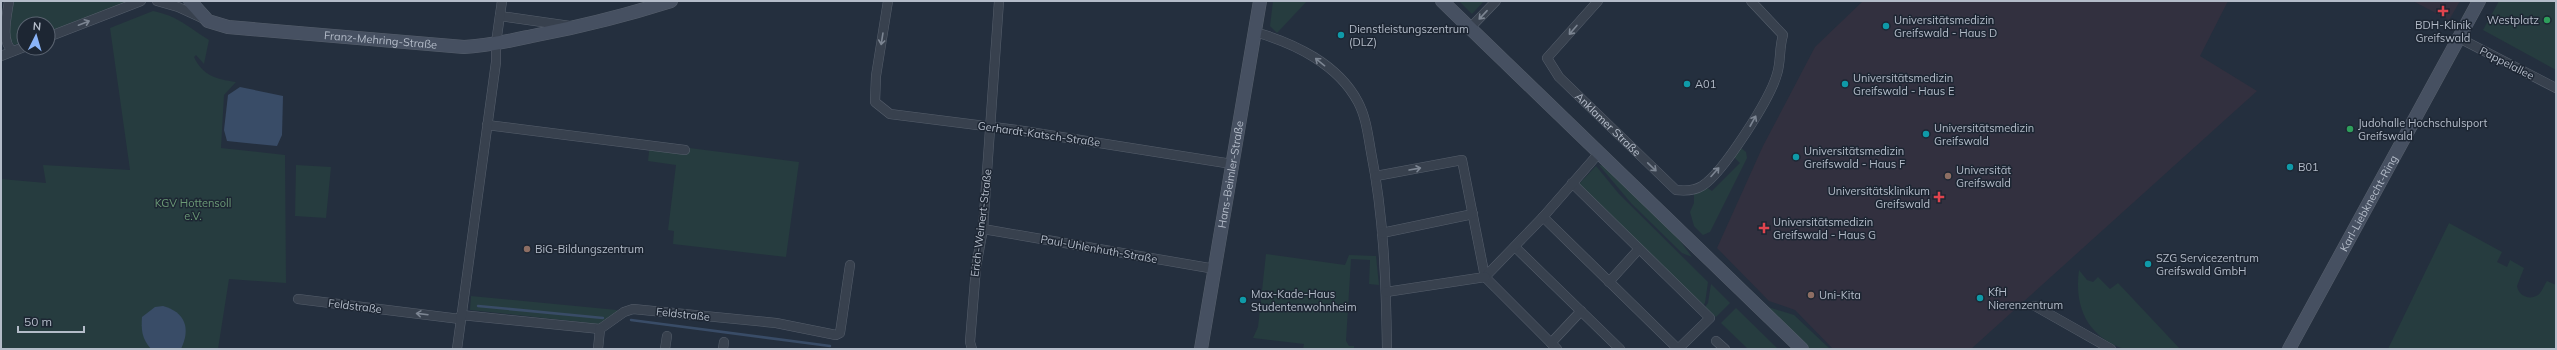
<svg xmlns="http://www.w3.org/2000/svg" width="2557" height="350" font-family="Mulish,sans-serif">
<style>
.medical{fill:#32303f}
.green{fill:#263c3f}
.water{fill:#394c67}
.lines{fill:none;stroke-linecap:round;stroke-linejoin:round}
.stream{stroke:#394c67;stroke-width:2.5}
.street-casing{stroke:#565f6c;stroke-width:10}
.secondary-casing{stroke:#565f6c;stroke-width:14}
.street{stroke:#38414e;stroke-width:9}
.secondary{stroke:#465061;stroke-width:13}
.oneway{stroke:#7c8592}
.health-dot{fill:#e0444e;stroke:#1d2633;stroke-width:1.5}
.leisure-dot{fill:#2e9e5b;stroke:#1d2633;stroke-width:1.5}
.culture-dot{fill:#0f9aa8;stroke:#1d2633;stroke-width:1.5}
.education-dot{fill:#8d6e63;stroke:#1d2633;stroke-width:1.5}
.labels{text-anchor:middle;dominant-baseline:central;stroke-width:3;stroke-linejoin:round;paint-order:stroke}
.poi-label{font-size:11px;fill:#b4bcc9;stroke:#1d2633;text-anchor:start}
.street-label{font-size:11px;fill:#b4bcc9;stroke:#1d2633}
.park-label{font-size:11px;fill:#6b9a76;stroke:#1d2633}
</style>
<rect width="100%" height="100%" fill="#242f3e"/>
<g class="medical">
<path d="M1863,1H2228L2200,56L2257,91L1971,349H1833L1795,310L1769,301L1717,248L1763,146L1815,47Z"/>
<path d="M2413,1H2460L2449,20Z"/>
</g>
<g class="green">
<path d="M13,1H131L48,33V24H24V42L14,45L9,37Z"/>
<path d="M1273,1H1307L1277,33L1270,26Z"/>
<path d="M1459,1H1484L1472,14Z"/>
<path d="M2499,1H2556V70L2483,30Z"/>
<path d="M153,11C178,16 188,27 209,40L204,64L196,55L194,57C203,76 216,79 236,82L224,95L221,148L285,155L286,283L229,279L218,349H1V179L46,183L43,165L130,170L110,28Z"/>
<path d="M650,143L799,162L786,257L673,244L674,231L668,230L676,165L648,161Z"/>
<path d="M1741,148L1746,152L1747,158L1710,232L1703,235L1694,226L1690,212L1694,203V193L1706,187L1712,191L1740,163L1734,157Z"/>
<path d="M296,165L331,167L326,218L295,216Z"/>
<path d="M1599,165L1604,166L1675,234L1692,257L1682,253L1631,203Z"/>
<path d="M1596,166L1619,194L1708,282L1705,303L1702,307L1578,185Z"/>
<path d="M2449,223L2502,252L2497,262L2507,267L2510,260L2524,268L2517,286C2518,295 2529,301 2538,295C2542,292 2544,285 2547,281L2556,285V349H2388Z"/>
<path d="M1266,254L1345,265L1349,255L1376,256L1379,285L1369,284L1370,260L1351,259L1346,341L1349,346H1354V349H1303L1304,344L1253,338L1258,327Z"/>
<path d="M2079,270L2087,280L2093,282L2098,277L2110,289L2118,283L2180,349C2165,349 2136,350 2124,349C2087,336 2074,307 2079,270Z"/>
<path d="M1711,284L1730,303L1716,317L1705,307L1708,303Z"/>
<path d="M471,296L617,310L616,313L599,324L470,310Z"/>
<path d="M1768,307L1794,315L1830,349H1809Z"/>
<path d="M1736,308L1778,349H1748L1721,323Z"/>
</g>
<g class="water">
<path d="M240,87L283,96L282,135L277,146L227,141L224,130L228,95Z"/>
<path d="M163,306C185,312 191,328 181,349H151C142,339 141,330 142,317L155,307Z"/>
</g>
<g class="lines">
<g class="stream">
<path d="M478,306L603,318"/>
<path d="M631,320L830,346"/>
</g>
<defs>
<g id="street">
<path d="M9,1C7,16 0,42 13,51"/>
<path d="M157,1L178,7L202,18"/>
<path d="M888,1L876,76L875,102L890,114L1017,130L1232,164"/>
<path id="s1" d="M1598,1L1547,58L1559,77L1676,190C1685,191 1694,191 1702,186C1723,173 1770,99 1777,74C1781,62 1779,48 1783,35L1751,1"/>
<path d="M500,16L570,26"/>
<path d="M1470,28L1496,1"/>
<path d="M1255,32C1294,43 1338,64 1358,102C1366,117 1368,135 1371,152C1384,217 1386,283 1387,349"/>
<path d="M48,37L141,1"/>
<path d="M2459,38L2556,88"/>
<path d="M1,56L24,47"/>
<path d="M487,125L685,150"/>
<path d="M1376,176L1462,160L1485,277"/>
<path d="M1572,183L1710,318L1678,349"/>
<path d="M1543,217L1678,349"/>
<path d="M983,229L1215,269"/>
<path d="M1382,233L1473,214"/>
<path d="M1515,247L1620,349"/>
<path d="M1485,277L1543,217L1599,153"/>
<path d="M1485,277L1557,349"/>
<path d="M1609,282L1638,250"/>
<path d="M1386,292L1485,277"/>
<path d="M298,299L460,319"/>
<path d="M2035,306L2111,349"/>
<path d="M461,315L600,329L624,312L633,309L776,323L836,335L840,333L850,265"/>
<path d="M1716,341L1725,349"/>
<path d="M1551,343L1581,311"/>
<path d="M457,349L496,62V43L502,1"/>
<path d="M598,349L600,329"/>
<path d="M665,349L667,336"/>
<path d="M723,349L724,342"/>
<path d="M972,349L970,342L976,267L983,229L999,1"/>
</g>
<g id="secondary">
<path id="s2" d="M190,1L208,21L228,27L464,47C489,46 513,40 537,35C583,26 627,15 671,1"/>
<path d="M1442,1L1802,349"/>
<path id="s3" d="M1201,349L1260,1"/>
<path id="s4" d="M2289,349L2479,1"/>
</g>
</defs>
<use href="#street" class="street-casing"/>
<use href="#secondary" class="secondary-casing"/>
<use href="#street" class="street"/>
<use href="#secondary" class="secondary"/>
</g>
<defs><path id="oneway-shaft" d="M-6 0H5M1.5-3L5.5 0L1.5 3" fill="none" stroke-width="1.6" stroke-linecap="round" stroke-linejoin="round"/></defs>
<g class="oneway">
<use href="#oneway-shaft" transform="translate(1483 15) rotate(133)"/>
<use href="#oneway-shaft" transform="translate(84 23) rotate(-21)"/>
<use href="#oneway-shaft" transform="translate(1573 30) rotate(131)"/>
<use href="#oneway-shaft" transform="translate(882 39) rotate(99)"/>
<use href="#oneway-shaft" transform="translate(1320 62) rotate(-141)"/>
<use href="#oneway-shaft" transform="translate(1753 121) rotate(-61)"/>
<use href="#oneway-shaft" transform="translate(1652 167) rotate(44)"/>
<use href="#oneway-shaft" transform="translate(1415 169) rotate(-10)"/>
<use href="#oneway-shaft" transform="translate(1715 172) rotate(-48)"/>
<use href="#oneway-shaft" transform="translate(422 314) rotate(-173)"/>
</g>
<g class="health-dot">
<path d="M2441 5h4v4h4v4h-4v4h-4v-4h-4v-4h4z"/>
<path d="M1937 191h4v4h4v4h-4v4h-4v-4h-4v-4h4z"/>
<path d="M1762 222h4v4h4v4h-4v4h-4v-4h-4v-4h4z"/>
</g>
<g class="leisure-dot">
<circle cx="2547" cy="20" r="4"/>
<circle cx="2350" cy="129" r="4"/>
</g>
<g class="culture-dot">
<circle cx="1886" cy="26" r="4"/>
<circle cx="1341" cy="35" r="4"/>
<circle cx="1687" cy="84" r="4"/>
<circle cx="1845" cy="84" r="4"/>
<circle cx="1926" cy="134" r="4"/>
<circle cx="1796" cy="157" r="4"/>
<circle cx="2290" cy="167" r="4"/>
<circle cx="2148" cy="264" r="4"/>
<circle cx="1980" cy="298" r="4"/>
<circle cx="1243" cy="300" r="4"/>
</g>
<g class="education-dot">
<circle cx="1948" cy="176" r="4"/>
<circle cx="527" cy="249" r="4"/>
<circle cx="1811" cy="295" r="4"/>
</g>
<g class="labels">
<g class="poi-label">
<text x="1894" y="20">Universitätsmedizin<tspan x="1894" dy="13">Greifswald - Haus D</tspan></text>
<text x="2539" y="20" text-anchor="end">Westplatz</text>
<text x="2443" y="25" text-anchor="middle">BDH-Klinik<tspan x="2443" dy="13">Greifswald</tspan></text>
<text x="1349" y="29">Dienstleistungszentrum<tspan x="1349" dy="13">(DLZ)</tspan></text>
<text x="1853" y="78">Universitätsmedizin<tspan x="1853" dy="13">Greifswald - Haus E</tspan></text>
<text x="1695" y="84">A01</text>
<text x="2358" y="123">Judohalle Hochschulsport<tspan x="2358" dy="13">Greifswald</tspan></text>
<text x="1934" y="128">Universitätsmedizin<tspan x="1934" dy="13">Greifswald</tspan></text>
<text x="1804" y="151">Universitätsmedizin<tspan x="1804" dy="13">Greifswald - Haus F</tspan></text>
<text x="2298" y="167">B01</text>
<text x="1956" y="170">Universität<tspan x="1956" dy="13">Greifswald</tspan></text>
<text x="1930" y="191" text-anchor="end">Universitätsklinikum<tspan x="1930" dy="13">Greifswald</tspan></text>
<text x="1773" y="222">Universitätsmedizin<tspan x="1773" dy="13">Greifswald - Haus G</tspan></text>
<text x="535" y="249">BiG-Bildungszentrum</text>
<text x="2156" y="258">SZG Servicezentrum<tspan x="2156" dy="13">Greifswald GmbH</tspan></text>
<text x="1988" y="292">KfH<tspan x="1988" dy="13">Nierenzentrum</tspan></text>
<text x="1251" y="294">Max-Kade-Haus<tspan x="1251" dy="13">Studentenwohnheim</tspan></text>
<text x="1819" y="295">Uni-Kita</text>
</g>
<g class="street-label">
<text stroke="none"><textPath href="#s2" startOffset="201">Franz-Mehring-Straße</textPath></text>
<text transform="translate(2507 63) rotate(27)">Pappelallee</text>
<text stroke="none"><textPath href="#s1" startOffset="167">Anklamer Straße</textPath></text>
<text transform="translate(1039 134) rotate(8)">Gerhardt-Katsch-Straße</text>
<text stroke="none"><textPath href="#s3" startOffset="177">Hans-Beimler-Straße</textPath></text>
<text stroke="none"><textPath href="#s4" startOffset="166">Karl-Liebknecht-Ring</textPath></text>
<text transform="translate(981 223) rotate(-83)">Erich-Weinert-Straße</text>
<text transform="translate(1099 249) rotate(10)">Paul-Uhlenhuth-Straße</text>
<text transform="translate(355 306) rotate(7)">Feldstraße</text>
<text transform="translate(683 314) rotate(6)">Feldstraße</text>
</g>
<g class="park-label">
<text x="193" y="203">KGV Hottensoll<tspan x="193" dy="13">e.V.</tspan></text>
</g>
</g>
<rect width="2557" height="350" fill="none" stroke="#b4bcc9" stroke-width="4"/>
<g transform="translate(36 36) rotate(5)"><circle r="19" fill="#1d2633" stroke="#59626f"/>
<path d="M0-3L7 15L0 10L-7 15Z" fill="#8ab4f8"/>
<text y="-6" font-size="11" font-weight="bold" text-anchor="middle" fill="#b4bcc9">N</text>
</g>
<path d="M18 326v6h66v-6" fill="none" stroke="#b4bcc9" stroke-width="2"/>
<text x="24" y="326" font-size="12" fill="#b4bcc9" stroke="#1d2633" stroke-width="3" paint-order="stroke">50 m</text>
</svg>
